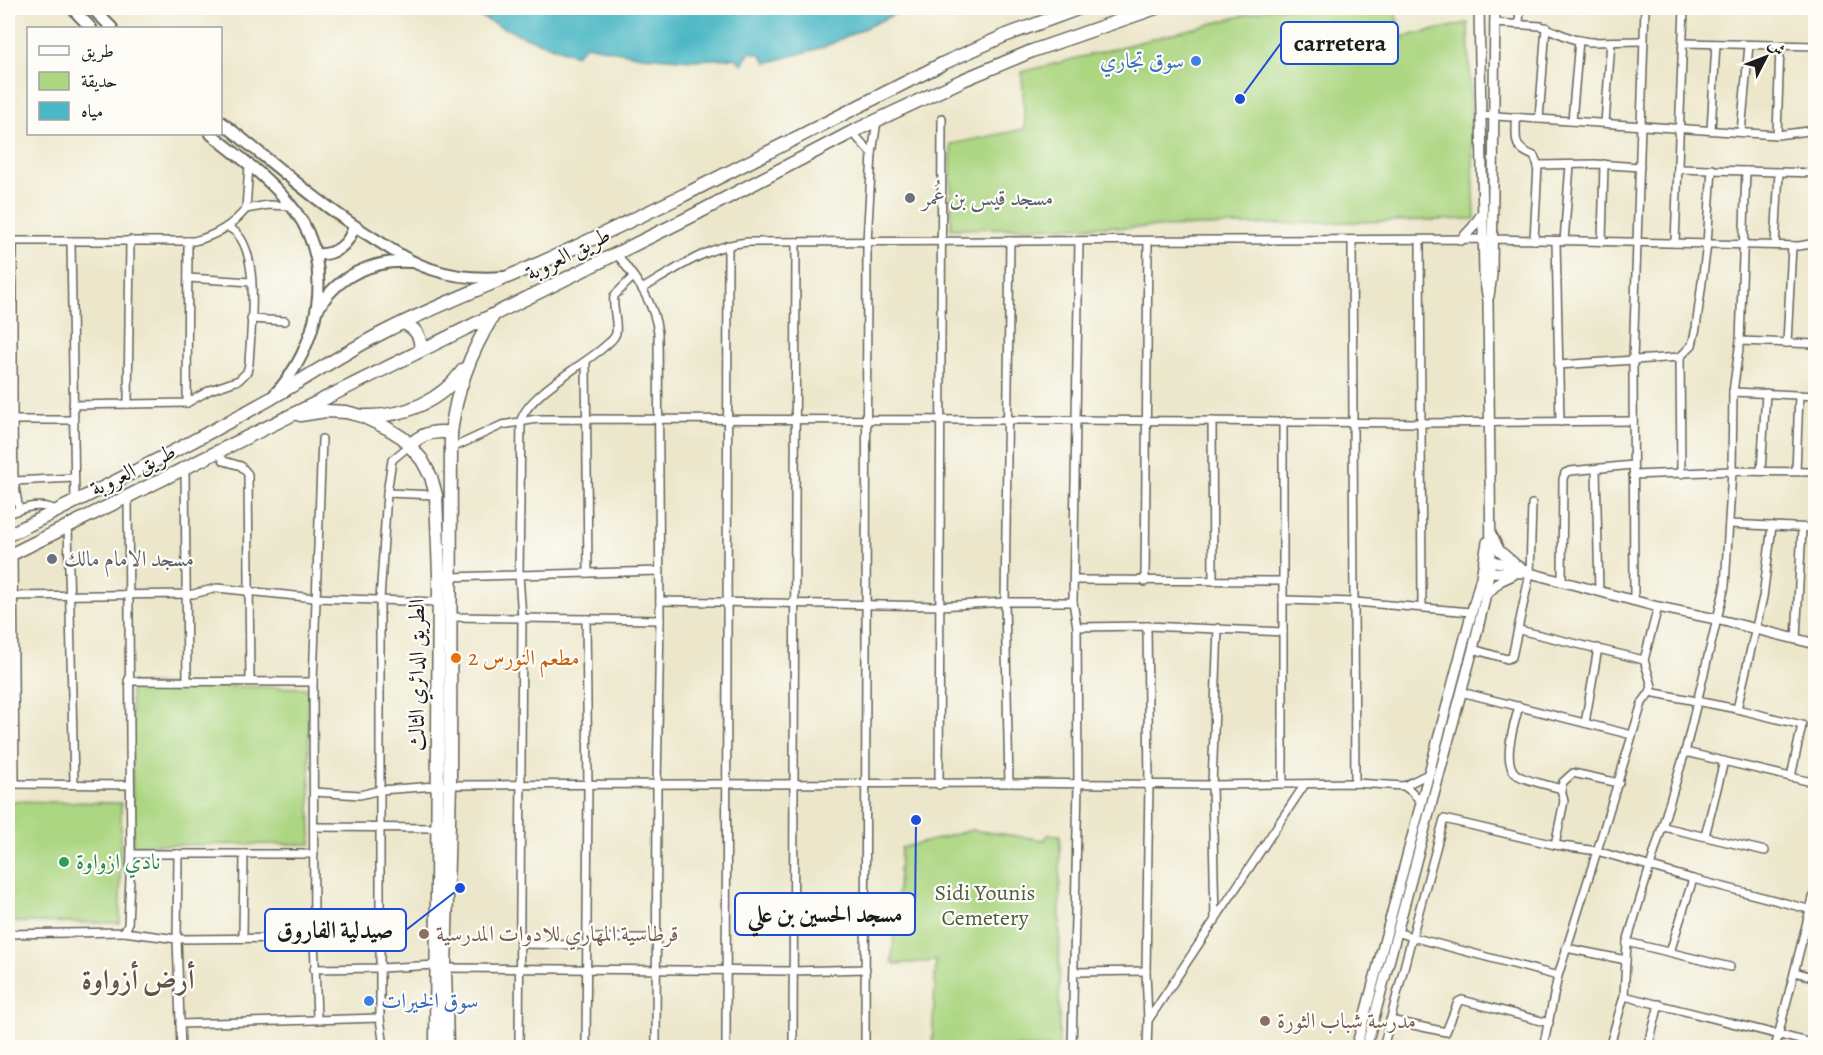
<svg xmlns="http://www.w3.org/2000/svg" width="1823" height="1055" font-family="Alegreya,Amiri,serif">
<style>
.green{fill:#acd681;stroke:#64794e;stroke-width:1.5}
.water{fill:#4bb8c5;stroke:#346a70;stroke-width:1.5}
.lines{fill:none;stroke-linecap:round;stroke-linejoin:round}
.street-casing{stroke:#656359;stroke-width:10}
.secondary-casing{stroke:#656359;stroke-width:12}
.primary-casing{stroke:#656359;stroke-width:14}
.highway-casing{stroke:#656359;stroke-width:15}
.street{stroke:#fff;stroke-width:7}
.secondary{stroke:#fff;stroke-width:9}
.primary{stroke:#fff;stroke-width:10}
.highway{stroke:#fff;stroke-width:12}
.shop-dot{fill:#3f7fe0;stroke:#fdfcf7;stroke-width:2}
.worship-dot{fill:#6b7280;stroke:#fdfcf7;stroke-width:2}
.food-dot{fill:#e8710a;stroke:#fdfcf7;stroke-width:2}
.leisure-dot{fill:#2e9e5b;stroke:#fdfcf7;stroke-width:2}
.education-dot{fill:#8d6e63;stroke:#fdfcf7;stroke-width:2}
.labels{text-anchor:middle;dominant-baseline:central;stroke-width:4.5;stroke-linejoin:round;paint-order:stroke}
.shop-label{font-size:22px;fill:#366cbe;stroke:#fdfcf7;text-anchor:end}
.worship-label{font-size:22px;fill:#5b616d;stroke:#fdfcf7;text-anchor:start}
.street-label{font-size:22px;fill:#1c1c1c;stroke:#fdfcf7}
.food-label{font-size:22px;fill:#c56008;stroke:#fdfcf7;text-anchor:start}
.leisure-label{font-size:22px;fill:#27864d;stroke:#fdfcf7;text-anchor:start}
.park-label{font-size:22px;fill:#4e5d3f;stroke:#fdfcf7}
.education-label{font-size:22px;fill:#785e54;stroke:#fdfcf7;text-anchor:start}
.district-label{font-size:28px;font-weight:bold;fill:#635347;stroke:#fdfcf7}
.leader{fill:none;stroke:#1d4ed8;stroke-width:2}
.callout-dot{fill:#1d4ed8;stroke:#fdfcf7;stroke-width:2}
.callout{fill:#fdfcf7;stroke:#1d4ed8;stroke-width:2}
.callout-label{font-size:24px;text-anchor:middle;font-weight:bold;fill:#1c1c1c}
</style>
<rect width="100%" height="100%" fill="#fdfcf7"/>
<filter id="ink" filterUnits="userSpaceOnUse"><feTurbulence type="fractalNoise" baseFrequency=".0167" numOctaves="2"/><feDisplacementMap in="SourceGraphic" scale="12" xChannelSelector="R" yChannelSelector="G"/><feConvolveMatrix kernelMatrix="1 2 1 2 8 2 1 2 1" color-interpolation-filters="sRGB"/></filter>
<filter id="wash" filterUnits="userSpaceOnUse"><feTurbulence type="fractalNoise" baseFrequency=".008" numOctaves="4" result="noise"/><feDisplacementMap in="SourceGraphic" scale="24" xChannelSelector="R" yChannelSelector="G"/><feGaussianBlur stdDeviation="1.35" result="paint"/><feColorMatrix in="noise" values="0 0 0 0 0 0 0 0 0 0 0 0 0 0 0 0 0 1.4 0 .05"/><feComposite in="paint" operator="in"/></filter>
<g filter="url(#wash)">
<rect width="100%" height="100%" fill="#ece7cb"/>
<g class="green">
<path d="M1273,8H1394L1402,37L1468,23L1475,219L1117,228L1116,226L951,229V144L1025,129L1022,72Z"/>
<path d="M131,684L308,688L311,844L133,845Z"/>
<path d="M8,801L121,803L120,923L8,922Z"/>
<path d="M972,830L1045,840L1047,835H1060L1059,1047H932L936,961L895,964L892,961L901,848Z"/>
</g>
<path class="water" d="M465,8H908L824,47L767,63L760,54L750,52L742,64L735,58L693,60L641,56L586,45L576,55C538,42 500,29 465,8Z"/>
</g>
<g filter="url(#ink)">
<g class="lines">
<defs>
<g id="street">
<path d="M1494,23L1541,26L1573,39L1590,42L1643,41"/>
<path d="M1519,24L1520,8"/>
<path d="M1683,43L1816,46"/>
<path d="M1481,115L1777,135L1816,130"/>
<path d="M1516,117C1517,140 1511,147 1534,156L1538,165L1595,164L1640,167"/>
<path d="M1539,119L1546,27"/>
<path d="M1572,121L1579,40"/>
<path d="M1605,123L1611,42"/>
<path d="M1711,130L1716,44"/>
<path d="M852,132L872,154"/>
<path d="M1741,132L1749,45"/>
<path d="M1777,135L1780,46"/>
<path d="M1678,169L1816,173"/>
<path d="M246,209L268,205L291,206"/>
<path d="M1352,240L1355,783"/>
<path d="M1420,240L1422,606"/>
<path d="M1534,240L1538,165"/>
<path d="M8,241H194C215,236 232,226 246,209L249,165"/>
<path d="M13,241V420L14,481L19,510"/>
<path d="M71,241L75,502"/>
<path d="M1556,241L1560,422"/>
<path d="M1564,241L1570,165"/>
<path d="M1602,242L1604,164"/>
<path d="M1675,243L1684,8"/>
<path d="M1775,245L1779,172"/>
<path d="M616,253C635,278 654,300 658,333L660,620L657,786L656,1048"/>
<path d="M188,278L251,282"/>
<path d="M642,289C676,269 709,245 748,242L1492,239L1799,246L1816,243"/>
<path d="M251,319L285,321"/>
<path d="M1740,341L1816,344"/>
<path d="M1787,343L1792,246"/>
<path d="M586,362L588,573"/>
<path d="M1558,365L1680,357"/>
<path d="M1733,392L1816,396"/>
<path d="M187,403L188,241"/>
<path d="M128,404L130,240"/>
<path d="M73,405L187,403L210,390L239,380L247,372L249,364C250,334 264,240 227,227"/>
<path d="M8,420H73"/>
<path d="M1212,421L1213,581"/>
<path d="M450,449L502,425L537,419L1075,420L1421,423L1633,421"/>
<path d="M218,452L224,461L241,466L248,474L250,681"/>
<path d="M185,468L187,681"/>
<path d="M1596,469L1599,591"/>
<path d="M1761,471L1766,393"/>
<path d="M1796,471L1799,395"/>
<path d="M1681,474L1680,357L1692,345L1696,328L1707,244L1712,169"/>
<path d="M1633,475L1732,471L1816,472"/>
<path d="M14,481L74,478"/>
<path d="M387,493L436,495"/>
<path d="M8,514C25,507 41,502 58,511"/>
<path d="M1729,524L1816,528"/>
<path d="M68,526L74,783"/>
<path d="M1772,526L1763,597L1737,709L1802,725L1791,777"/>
<path d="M13,554L15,784"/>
<path d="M450,577L660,571"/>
<path d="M1074,580L1283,581"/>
<path d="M1562,581L1563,479L1565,473L1570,471L1633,465"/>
<path d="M1145,582L1148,241"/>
<path d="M8,596L193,594L217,588L315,598L438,602"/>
<path d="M1283,600L1355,602L1471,612"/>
<path d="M660,601L940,606L1005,602H1073"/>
<path d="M1634,601L1633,360L1645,8"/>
<path d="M1658,607L1644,660L1652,686L1650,692L1642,703L1597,851L1693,879L1816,911"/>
<path d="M451,617L660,620"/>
<path d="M1147,626L1149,784L1146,971L1148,1020L1147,1048"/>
<path d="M1077,627L1147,626L1283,632"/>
<path d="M1519,630L1644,660"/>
<path d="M1796,639L1802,528"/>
<path d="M1473,649L1507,659L1512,657L1530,573L1532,504"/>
<path d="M128,681L313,682"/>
<path d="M1461,692L1632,735"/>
<path d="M1650,692L1737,709"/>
<path d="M1519,706C1515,722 1501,762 1516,774C1524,781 1550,785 1561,789L1563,782L1573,773L1619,783"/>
<path d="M1585,723L1598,648"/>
<path d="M1685,752L1816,783"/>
<path d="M1009,783L1005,602L1010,241"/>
<path d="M1283,783V421"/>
<path d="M8,784L130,785"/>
<path d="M939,785L942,118"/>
<path d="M1404,786L1412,792L1421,802"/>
<path d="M314,792L360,795L380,790L450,785L1009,783L1212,785L1355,783L1404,786L1428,774"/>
<path d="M314,827L437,828"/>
<path d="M1664,827L1765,851"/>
<path d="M1705,836L1724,761"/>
<path d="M1555,845L1564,801L1561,789"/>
<path d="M131,854H314"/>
<path d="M178,854L177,939L181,1048"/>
<path d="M1215,921L1212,785L1218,628"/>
<path d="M124,932L177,939L314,938"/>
<path d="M8,934L124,932L128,925L131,854L128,497"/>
<path d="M243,938L244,854"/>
<path d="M587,938H657"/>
<path d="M1627,942L1730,967"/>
<path d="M521,944L587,945"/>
<path d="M1566,948L1626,960"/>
<path d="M1670,952L1693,879"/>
<path d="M445,968L793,971L866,969"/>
<path d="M314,969L380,968L437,965"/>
<path d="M1074,972L1146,971"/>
<path d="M1795,972L1816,978"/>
<path d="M1624,996L1816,1044"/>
<path d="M317,1018L314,938L313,682L322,439"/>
<path d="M1149,1019L1305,784"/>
<path d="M1390,1020L1446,1032L1458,1002L1462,1000L1549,1023"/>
<path d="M180,1024L380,1018"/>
<path d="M384,1048L380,1018V600L387,493L392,460L410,445"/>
<path d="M519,1048L522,618L519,575L521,420C529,394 582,366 604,347C608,343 615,339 616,333C618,321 612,308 614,296L633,277"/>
<path d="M586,1048L588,786L586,619"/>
<path d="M726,1048L728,245"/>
<path d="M793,1048L796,242"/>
<path d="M865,1048L867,242L872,154L877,121"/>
<path d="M1072,1048L1078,785L1077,627L1073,602L1079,241"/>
<path d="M1383,1048L1412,937L1397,932"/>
<path d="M1543,1048L1558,976L1597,851L1555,845L1444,819L1412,937L1558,976"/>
<path d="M1609,1048L1624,996L1627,942L1685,752L1725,586L1732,471L1733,392L1740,341L1746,171"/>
<path d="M1648,1048L1659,1004"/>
<path d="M1775,1048L1816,886"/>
</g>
<g id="secondary">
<path d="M1461,240L1473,227L1483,212"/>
<path d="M1489,296L1492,275L1495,8"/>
<path d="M1493,537L1499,550L1514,563"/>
<path d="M1488,558L1491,561L1518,566L1528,572"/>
<path d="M1485,575L1489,572L1530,573L1658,607L1716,619L1816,644"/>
<path d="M1486,595L1500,581L1513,575"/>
<path d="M1356,1048L1481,577L1487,542"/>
<path d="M1366,1048L1473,649L1484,603L1491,561L1488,301L1484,276L1479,8"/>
</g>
<g id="primary">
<path d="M72,8L91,28"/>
<path d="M92,8L112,28"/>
<path d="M220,121C272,162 322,207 378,241C395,252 412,263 431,269C454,277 479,279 504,277"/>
<path d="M211,134C241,158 273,181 296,212C336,267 319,348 274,395"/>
<path d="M315,254C335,256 349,245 354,226"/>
<path d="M318,309C337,276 373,259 411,262"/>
</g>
<g id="highway">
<path d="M403,323C416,328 422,338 420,351"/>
<path d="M300,415L326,411L346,412L362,416L387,428L403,438L422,460L431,477L436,495L439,575L436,1048"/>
<path d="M366,416C404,417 441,401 463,370"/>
<path d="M410,445C422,433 435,430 451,433"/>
<path d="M8,535C96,492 185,447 270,399C308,377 345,352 384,332C450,298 521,274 588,241L684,195L944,63L1004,36L1080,8"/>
<path d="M8,556L692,216L852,132L963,80L1032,51L1156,8"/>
<path d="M447,1048L445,968L450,785L451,433C456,391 470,353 493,316"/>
</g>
</defs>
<use href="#street" class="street-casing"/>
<use href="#secondary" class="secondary-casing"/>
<use href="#primary" class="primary-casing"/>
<use href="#highway" class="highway-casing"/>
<use href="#street" class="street"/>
<use href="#secondary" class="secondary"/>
<use href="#primary" class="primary"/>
<use href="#highway" class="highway"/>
</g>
</g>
<g class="shop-dot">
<circle cx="1196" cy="61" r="6"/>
<circle cx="369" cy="1001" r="6"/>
</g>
<g class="worship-dot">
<circle cx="910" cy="198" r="6"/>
<circle cx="52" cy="559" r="6"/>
</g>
<circle class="food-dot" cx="456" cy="658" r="6"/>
<circle class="leisure-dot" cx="64" cy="862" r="6"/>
<g class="education-dot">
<circle cx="424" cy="934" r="6"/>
<circle cx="1265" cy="1021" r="6"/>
</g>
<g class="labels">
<g class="shop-label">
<text x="1184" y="61">سوق تجاري</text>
<text x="381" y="1001" text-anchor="start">سوق الخيرات</text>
</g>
<g class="worship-label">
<text x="922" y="198">مسجد قيس بن عُمر</text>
<text x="64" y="559">مسجد الامام مالك</text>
</g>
<g class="street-label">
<text transform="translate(568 254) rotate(-27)">طريق العروبة</text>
<text transform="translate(133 470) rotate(-26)">طريق العروبة</text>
<text transform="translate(417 675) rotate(-90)">الطريق الدائري الثالث</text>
</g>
<g class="food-label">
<text x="468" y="658">مطعم النورس 2</text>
</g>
<g class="leisure-label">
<text x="76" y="862">نادي ازواوة</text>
</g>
<g class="park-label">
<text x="985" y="893">Sidi Younis<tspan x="985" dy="25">Cemetery</tspan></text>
</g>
<g class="education-label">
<text x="436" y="934">قرطاسية المهاري للادوات المدرسية</text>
<text x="1277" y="1021">مدرسة شباب الثورة</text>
</g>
<g class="district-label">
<text x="138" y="980">أرض أزواوة</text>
</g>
</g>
<path class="leader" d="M1240 99L1281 43M916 820L915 914M460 888L406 930"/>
<g class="callout-dot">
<circle cx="1240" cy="99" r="6"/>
<circle cx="916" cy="820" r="6"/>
<circle cx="460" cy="888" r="6"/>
</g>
<g class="callout">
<rect x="1281" y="22" width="117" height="42" rx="6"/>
<rect x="735" y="893" width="180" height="42" rx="6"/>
<rect x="265" y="909" width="141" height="42" rx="6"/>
</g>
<g class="callout-label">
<text x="1340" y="51">carretera</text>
<text x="825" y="922">مسجد الحسين بن علي</text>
<text x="335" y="938">صيدلية الفاروق</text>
</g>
<rect width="1823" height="1055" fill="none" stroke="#fdfcf7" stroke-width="30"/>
<rect x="27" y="27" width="195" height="108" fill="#fdfcf7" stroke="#a3a29f" stroke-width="1.5"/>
<rect x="39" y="46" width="30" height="9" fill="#ffffff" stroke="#a3a29f" stroke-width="1.5"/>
<text x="81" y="57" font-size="18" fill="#1c1c1c">طريق</text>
<rect x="39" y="72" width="30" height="18" fill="#acd681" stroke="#a3a29f" stroke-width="1.5"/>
<text x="81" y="87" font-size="18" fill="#1c1c1c">حديقة</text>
<rect x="39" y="102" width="30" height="18" fill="#4bb8c5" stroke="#a3a29f" stroke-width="1.5"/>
<text x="81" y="117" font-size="18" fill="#1c1c1c">مياه</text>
<g transform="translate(1766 57) rotate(48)" stroke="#fdfcf7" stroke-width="4.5" paint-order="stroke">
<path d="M0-4.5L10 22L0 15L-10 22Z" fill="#1c1c1c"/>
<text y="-9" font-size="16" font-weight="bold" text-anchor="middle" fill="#1c1c1c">ش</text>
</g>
</svg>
